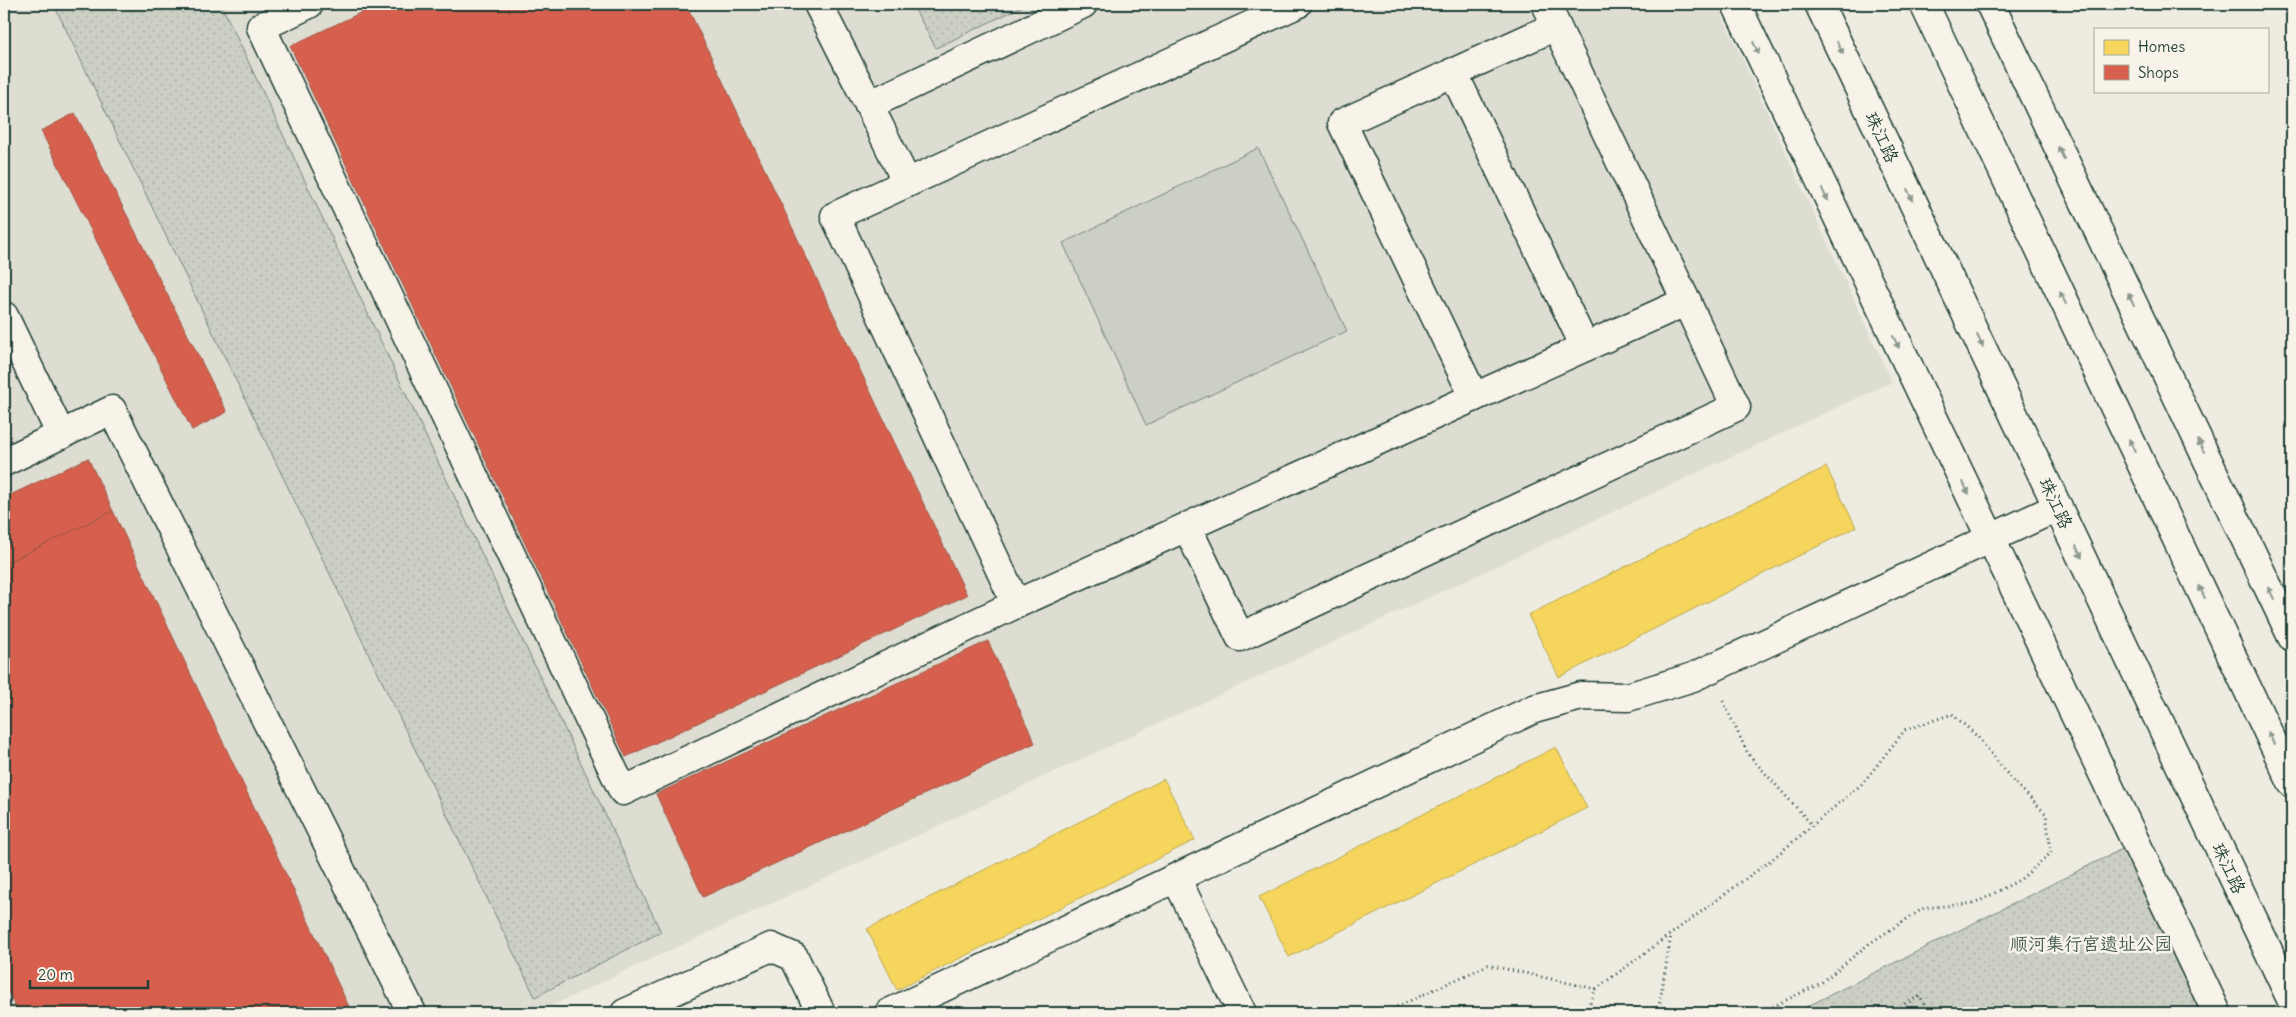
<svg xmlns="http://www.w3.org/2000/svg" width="2296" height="1017" font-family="Delius,'LXGW WenKai TC',sans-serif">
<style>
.built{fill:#ddddd2}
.green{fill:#cccfc4;stroke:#76867c}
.park{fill:url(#park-dots);stroke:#76867c}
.homes{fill:#f6d55c;stroke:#b6a750}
.shops{fill:#d6604d;stroke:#9f5646}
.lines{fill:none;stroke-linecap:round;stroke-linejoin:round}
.minor-casing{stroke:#1f3d34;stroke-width:31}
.path{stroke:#1f3d34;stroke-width:3;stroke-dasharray:1 4;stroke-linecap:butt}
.minor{stroke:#f7f3e8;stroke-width:28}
.oneway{fill:#8b988e}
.labels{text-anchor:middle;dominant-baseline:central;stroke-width:5;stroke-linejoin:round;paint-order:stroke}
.street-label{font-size:18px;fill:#1f3d34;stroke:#f7f3e8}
.park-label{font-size:18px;fill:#425a51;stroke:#f7f3e8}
</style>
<defs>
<pattern id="park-dots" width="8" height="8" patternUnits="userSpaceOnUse" patternTransform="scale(1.25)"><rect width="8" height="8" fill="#cccfc4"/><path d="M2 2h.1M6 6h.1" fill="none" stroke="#afb3a9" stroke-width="1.8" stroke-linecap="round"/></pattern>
</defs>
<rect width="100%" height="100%" fill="#eeece1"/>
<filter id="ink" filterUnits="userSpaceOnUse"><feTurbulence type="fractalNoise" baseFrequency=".02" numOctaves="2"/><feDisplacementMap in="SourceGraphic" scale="10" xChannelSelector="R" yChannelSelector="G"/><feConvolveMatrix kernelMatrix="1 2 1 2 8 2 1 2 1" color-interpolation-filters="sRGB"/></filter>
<g filter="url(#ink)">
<path class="built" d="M4,4H1717L1892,382L536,1013H4Z"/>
<path class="green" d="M1258,148L1347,331L1146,425L1063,243Z"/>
<g class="park">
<path d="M62,4H221L661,932L535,997L55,7Z"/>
<path d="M912,4H1027L936,48Z"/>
<path d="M2124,848L2202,1013H1794Z"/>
</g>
<g class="homes">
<path d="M1826,467L1856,527L1559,677L1528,615Z"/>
<path d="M1556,747L1587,808L1289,957L1259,897Z"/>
<path d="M1164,779L1195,840L897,990L867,929Z"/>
</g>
<g class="shops">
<path d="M379,4H686L967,595L626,757L290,46Z"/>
<path d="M75,113L227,412L192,430L41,131Z"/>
<path d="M88,458L113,511L4,564V498Z"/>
<path d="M113,511L352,1013H18L4,983V564Z"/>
<path d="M988,641L1035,743L703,897L656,794Z"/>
</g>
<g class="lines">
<defs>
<g id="minor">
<path d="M309,4L261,27L623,791L1016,604L835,216L1297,4"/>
<path d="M818,4L869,105L1083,4"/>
<path d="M1736,4L2217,1013"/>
<path d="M1819,4L2292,1001"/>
<path d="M1924,4L2292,783"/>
<path d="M1990,4L2292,637"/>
<path d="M1453,72L1585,347"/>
<path d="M869,105L907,183"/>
<path d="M4,316L61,435"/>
<path d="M1474,397L1342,123L1556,26"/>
<path d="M4,462L112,410L412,1013"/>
<path d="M1187,527L1240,637L1736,407L1546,4"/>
<path d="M1016,604L1687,301"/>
<path d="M1176,878L1242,1013"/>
<path d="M625,1013L771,947L794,957L821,1013"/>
<path d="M889,1013L1534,709L1581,696L1628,697L1693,677L2058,507"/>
</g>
</defs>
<use href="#minor" class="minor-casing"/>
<g class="path">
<path d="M1723,701L1748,754L1812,825"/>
<path d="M1596,989L1770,861L1862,784L1905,730L1952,714L1978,737L2012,780L2046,814L2051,853L2021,879L1976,903L1924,908L1870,943L1821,983L1760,1013"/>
<path d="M1383,1013L1488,965L1596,989L1585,1013"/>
<path d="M1658,1013L1671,935"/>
<path d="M1887,1013L1920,996L1929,1013"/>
</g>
<use href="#minor" class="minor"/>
</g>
<defs><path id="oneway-solid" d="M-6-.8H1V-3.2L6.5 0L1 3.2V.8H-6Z" transform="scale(1.25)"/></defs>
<g class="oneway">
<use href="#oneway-solid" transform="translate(1756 48) rotate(65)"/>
<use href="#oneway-solid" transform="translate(1840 48) rotate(65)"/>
<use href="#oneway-solid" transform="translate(2061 153) rotate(-116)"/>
<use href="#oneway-solid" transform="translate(1825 195) rotate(65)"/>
<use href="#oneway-solid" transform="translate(1910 195) rotate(65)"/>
<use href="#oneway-solid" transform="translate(2063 298) rotate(-115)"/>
<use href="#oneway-solid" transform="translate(2131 299) rotate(-116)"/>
<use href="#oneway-solid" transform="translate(1980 341) rotate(65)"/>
<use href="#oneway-solid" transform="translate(1896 342) rotate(64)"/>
<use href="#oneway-solid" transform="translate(2132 445) rotate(-115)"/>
<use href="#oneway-solid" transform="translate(2201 446) rotate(-116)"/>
<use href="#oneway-solid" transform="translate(1966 488) rotate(64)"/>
<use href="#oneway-solid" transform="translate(2079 552) rotate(65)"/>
<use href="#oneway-solid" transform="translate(2202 592) rotate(-115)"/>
<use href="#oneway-solid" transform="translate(2271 593) rotate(-116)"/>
<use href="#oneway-solid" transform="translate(2271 738) rotate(-115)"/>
</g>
</g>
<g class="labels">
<g class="street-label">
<text transform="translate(1882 137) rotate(65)">珠江路</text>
<text transform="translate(2056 503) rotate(65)">珠江路</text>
<text transform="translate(2229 868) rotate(65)">珠江路</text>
</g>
<g class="park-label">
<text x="2091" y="943">顺河集行宫遗址公园</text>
</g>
</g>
<rect width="2296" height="1017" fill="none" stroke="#f7f3e8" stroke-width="20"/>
<rect x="10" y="10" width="2276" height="997" fill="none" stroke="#1f3d34" stroke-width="2" filter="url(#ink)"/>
<rect x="2094" y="28" width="175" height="65" fill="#f7f3e8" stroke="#a1aaa0"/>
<rect x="2104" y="40" width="25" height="15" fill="#f6d55c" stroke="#a1aaa0"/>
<text x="2138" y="52" font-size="15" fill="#1f3d34">Homes</text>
<rect x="2104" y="65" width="25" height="15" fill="#d6604d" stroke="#a1aaa0"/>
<text x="2138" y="78" font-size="15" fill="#1f3d34">Shops</text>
<path d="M30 980v8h118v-8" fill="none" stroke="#1f3d34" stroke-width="2.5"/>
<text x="38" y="980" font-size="15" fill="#1f3d34" stroke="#f7f3e8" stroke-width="4" paint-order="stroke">20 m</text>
</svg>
